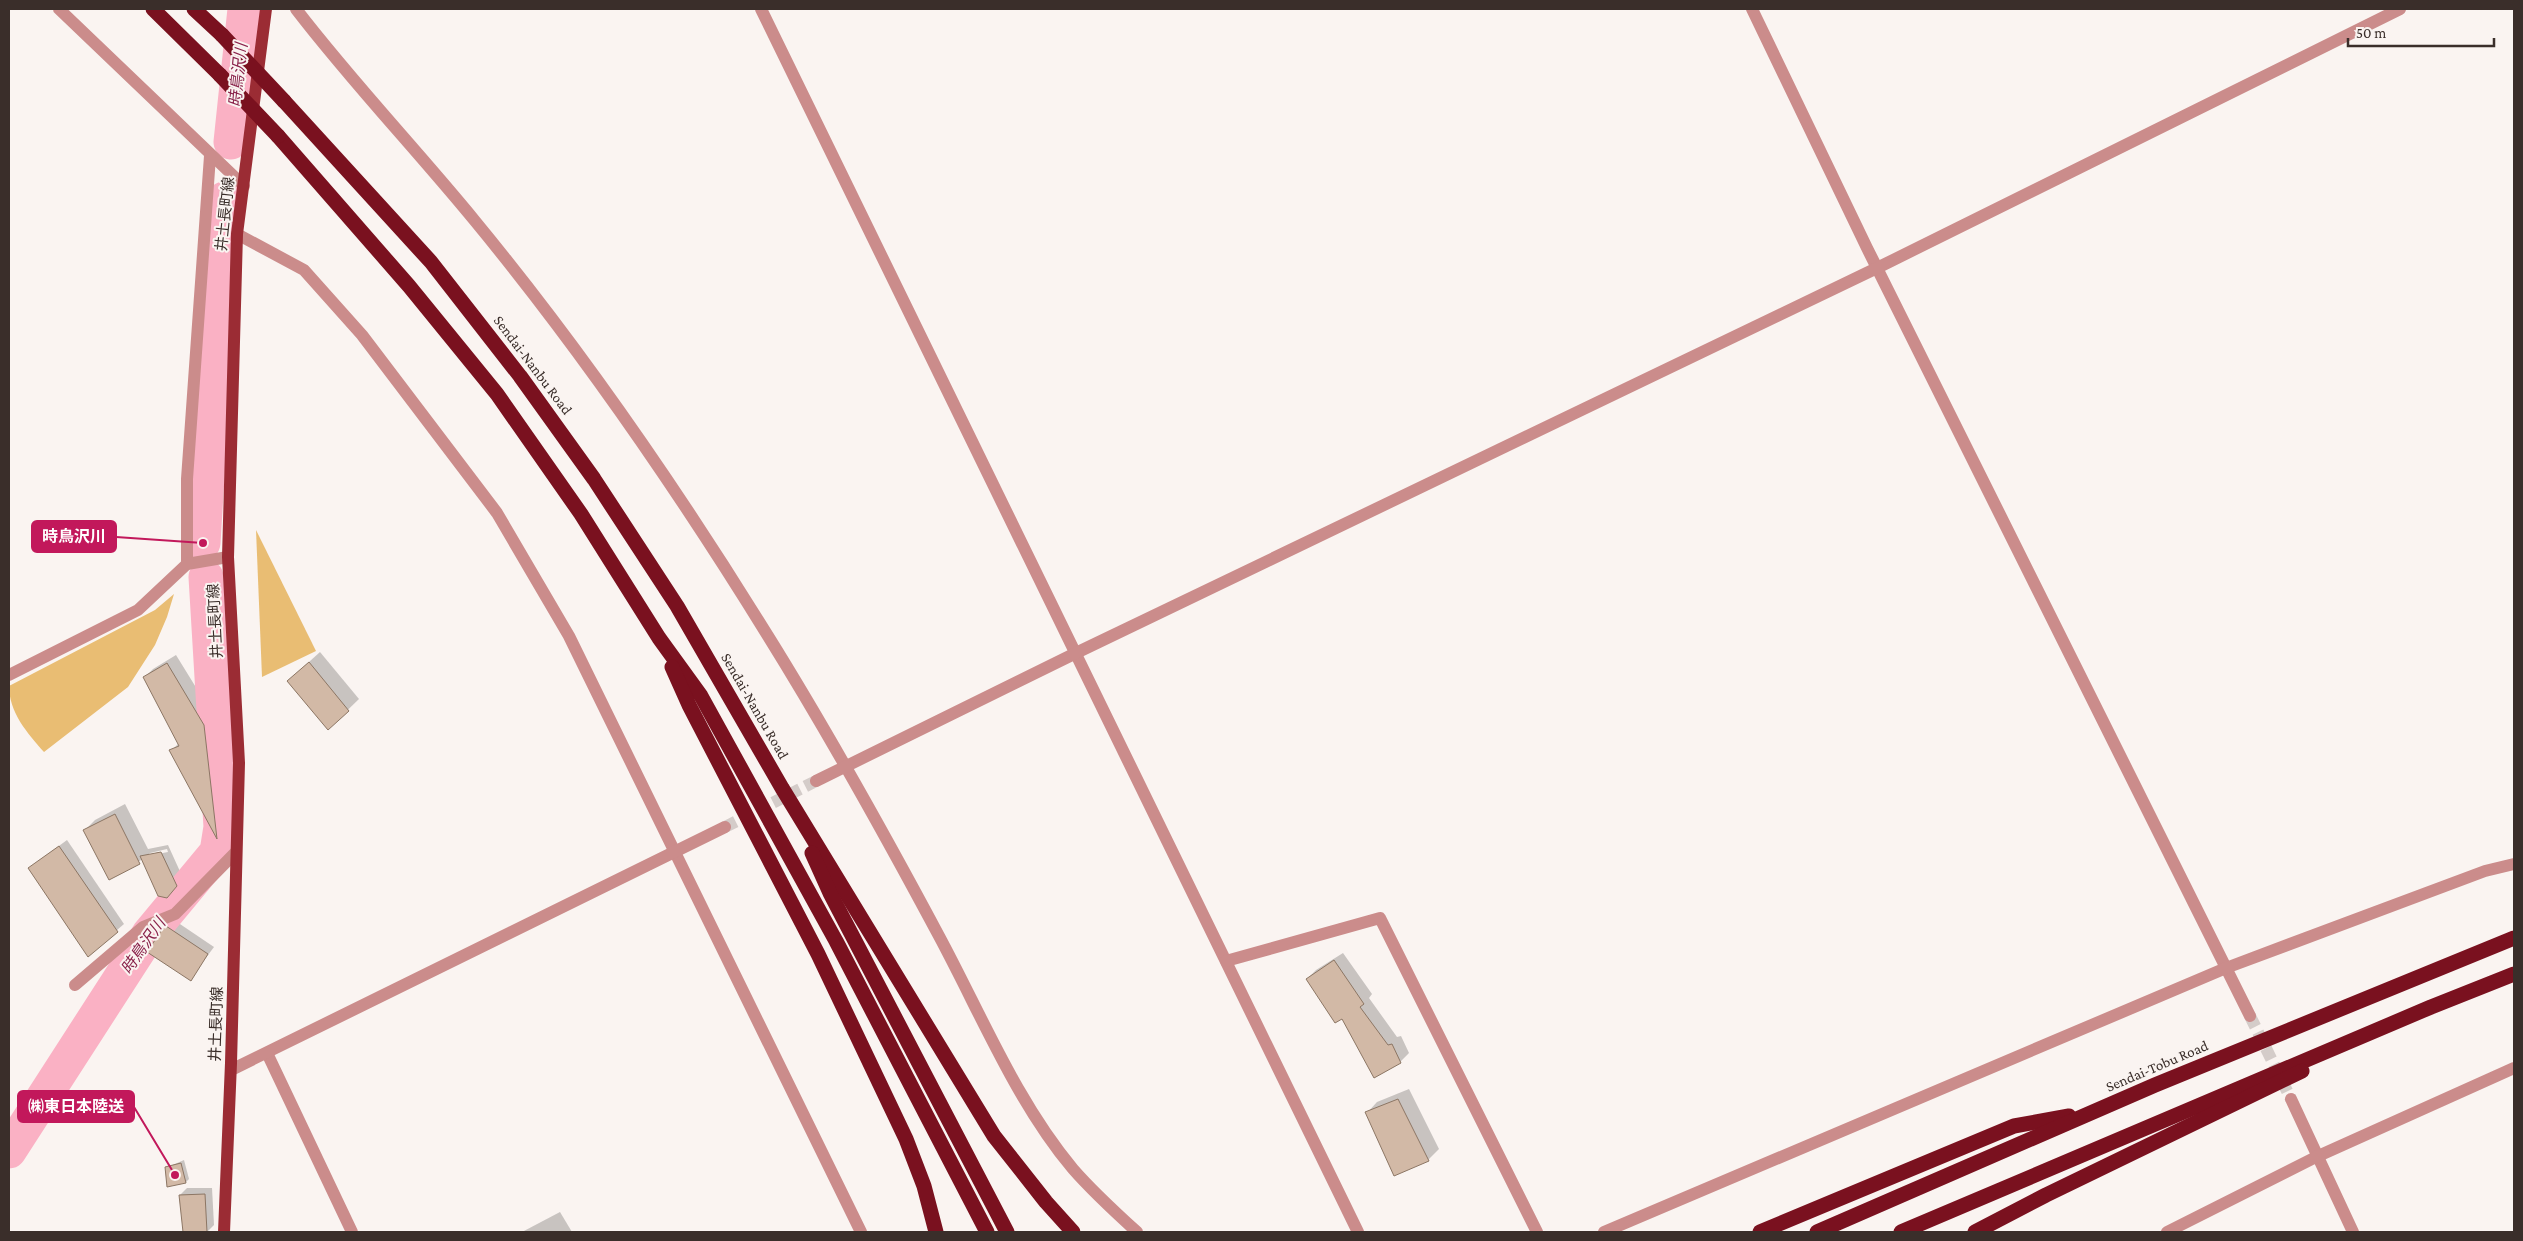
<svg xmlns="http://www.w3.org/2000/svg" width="2523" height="1241" font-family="'Crimson Pro','Noto Sans JP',serif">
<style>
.grass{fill:#e9bd73}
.shadow{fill:#0003;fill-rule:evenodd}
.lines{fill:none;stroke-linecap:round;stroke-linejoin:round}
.river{stroke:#fab1c4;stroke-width:35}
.building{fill:#d2b9a6;stroke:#8c7664}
.minor-tunnel{stroke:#d4ccc9;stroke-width:12;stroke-dasharray:12 6;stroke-linecap:butt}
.minor{stroke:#cb8c8b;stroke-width:12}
.major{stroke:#9b2c34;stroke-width:12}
.highway{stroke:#7a111f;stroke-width:15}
.highway-bridge{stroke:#7a111f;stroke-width:15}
.labels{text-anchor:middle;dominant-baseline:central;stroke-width:4;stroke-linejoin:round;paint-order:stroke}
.street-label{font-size:15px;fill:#3a2e2a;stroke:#faf4f1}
.water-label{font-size:16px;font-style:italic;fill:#8a234b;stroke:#faf4f1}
.leader{fill:none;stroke:#c2185b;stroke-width:2}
.callout-dot{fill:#c2185b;stroke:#faf4f1;stroke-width:2}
.callout{fill:#c2185b;stroke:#c2185b;stroke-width:2}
.callout-label{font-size:16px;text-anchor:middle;font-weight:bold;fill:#fff}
</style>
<rect width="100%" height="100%" fill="#faf4f1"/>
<g class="grass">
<path d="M256,530L316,651L262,677Z"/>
<path d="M174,594L167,617L155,645L128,687L44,752C27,733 9,712 9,686L155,610Z"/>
</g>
<g class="shadow">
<path d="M320,652L359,699L328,729L288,681Z"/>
<path d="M176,655L213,715L226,829L218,837L171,751L179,743L144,678L153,669Z"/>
<path d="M125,804L148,849L168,845L183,878L173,889L143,859L109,878L85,830L95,820ZM167,849L168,852L147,856L150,853Z"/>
<path d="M67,840L124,924L88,955L29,868Z"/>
<path d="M174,920L214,947L190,979L164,928Z"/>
<path d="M1343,953L1372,994L1369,998L1397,1037L1401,1036L1409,1053L1400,1062L1342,1017L1307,979L1316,970Z"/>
<path d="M1409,1089L1439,1149L1428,1160L1367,1113L1377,1102Z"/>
<path d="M184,1160L189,1179L186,1182L166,1168Z"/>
<path d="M187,1188H212L214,1225L207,1232H184L180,1195Z"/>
<path d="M560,1212L572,1232H522Z"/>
</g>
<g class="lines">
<g class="river">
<path d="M231,142L245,9"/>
<path d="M203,543L224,199"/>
<path d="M9,1151L149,934L217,852L221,827L206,577"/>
</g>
</g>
<g class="building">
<path d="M309,662L349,711L328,730L287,681Z"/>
<path d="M167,663L204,725L217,839L169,750L179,746L143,677Z"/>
<path d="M115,814L140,864L109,880L83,830Z"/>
<path d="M59,846L118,932L88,957L28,868Z"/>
<path d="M161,852L177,886L167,898L158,896L140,856Z"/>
<path d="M166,926L208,954L191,981L147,952L163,928Z"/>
<path d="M1334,960L1364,1004L1360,1007L1388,1045L1392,1044L1401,1063L1374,1078L1342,1019L1335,1023L1306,979Z"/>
<path d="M1398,1099L1429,1161L1394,1176L1365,1112Z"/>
<path d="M181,1163L186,1183L167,1187L165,1167Z"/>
<path d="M205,1194L207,1232H183L179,1195Z"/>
</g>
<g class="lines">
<g class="minor-tunnel">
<path d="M725,827L816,781"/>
<path d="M2250,1016L2291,1099"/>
</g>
<g class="minor">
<path d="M59,9L244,186"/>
<path d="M296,9C352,82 416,149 475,221C583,352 679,492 768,636C829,734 885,835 939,936C981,1014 1016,1101 1073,1169C1093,1192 1115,1212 1137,1232"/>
<path d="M761,9L1358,1232"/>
<path d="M1752,9L1867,248L2250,1016"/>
<path d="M237,234L304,270L362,335L497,513L569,636L861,1232"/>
<path d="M187,564V479L210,156"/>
<path d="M9,675L138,610L187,564L228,557"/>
<path d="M816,781L1076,653L1877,268L2400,9"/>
<path d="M1226,961L1380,918L1537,1232"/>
<path d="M75,985L143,927L175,914L236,852"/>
<path d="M267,1053L352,1232"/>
<path d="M231,1070L725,827"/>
<path d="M2291,1099L2353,1232"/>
<path d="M1604,1232L2226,968L2485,871L2514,864"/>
<path d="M2167,1232L2316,1157L2514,1068"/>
</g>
<path class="major" d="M224,1232L231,1063L239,763L228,557L237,234L266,9"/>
<g class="highway">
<path d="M153,9L220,75"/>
<path d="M194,9L222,35"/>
<path d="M284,101L431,262L520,376L594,479L677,606L782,788L994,1136L1046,1202L1073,1232"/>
<path d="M278,136L409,286L497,394L581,514L659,638L701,696L836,941L987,1232"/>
<path d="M672,667L689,705L818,954L906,1139L924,1186L936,1232"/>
<path d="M812,853L830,893L1007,1232"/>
<path d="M1760,1232L2014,1126L2069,1116"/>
<path d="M1817,1232L2155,1085L2514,938"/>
<path d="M1901,1232L2431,1007L2514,974"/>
<path d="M1975,1232L2046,1195L2302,1071"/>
</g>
<g class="highway-bridge">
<path d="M222,35L284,101"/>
<path d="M220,75L278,136"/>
</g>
</g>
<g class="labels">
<g class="street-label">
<text transform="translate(225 214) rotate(-84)">井土長町線</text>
<text transform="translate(533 365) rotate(53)">Sendai-Nanbu Road</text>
<text transform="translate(215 621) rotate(-93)">井土長町線</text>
<text transform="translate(755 706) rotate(60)">Sendai-Nanbu Road</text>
<text transform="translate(216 1024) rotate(-88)">井土長町線</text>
<text transform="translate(2157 1066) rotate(-23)">Sendai-Tobu Road</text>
</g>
<g class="water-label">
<text transform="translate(238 75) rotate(-84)">時鳥沢川</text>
<text transform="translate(143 946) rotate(-55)">時鳥沢川</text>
</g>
</g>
<path class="leader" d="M203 543L116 537M175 1175L134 1107"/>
<g class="callout-dot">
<circle cx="203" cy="543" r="5"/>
<circle cx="175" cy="1175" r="5"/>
</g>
<g class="callout">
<rect x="32" y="521" width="84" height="31" rx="5"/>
<rect x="18" y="1091" width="116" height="31" rx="5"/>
</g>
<g class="callout-label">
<text x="74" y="542">時鳥沢川</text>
<text x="76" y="1112">㈱東日本陸送</text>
</g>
<rect width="2523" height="1241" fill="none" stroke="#3a2e2a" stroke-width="20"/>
<path d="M2348 38v8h146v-8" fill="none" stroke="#3a2e2a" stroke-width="2.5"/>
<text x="2356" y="38" font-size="15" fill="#3a2e2a" stroke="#faf4f1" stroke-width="4" paint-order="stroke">50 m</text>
</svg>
